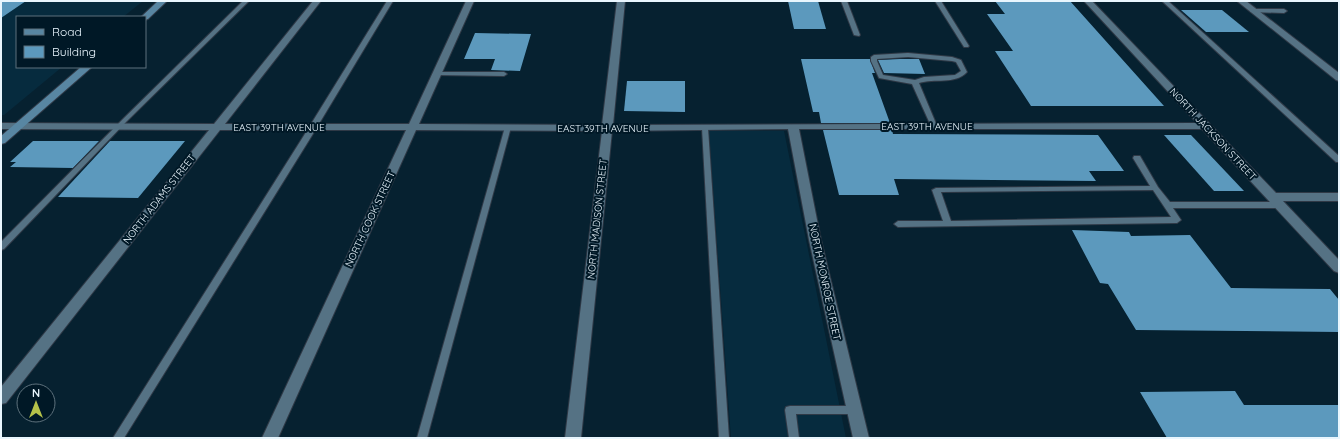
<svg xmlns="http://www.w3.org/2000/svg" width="1340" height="439" font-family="Quicksand,sans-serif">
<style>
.built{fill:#062b3e}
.building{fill:#5c99bd}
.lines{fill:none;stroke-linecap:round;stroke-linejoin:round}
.lane-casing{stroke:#2f3946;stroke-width:2}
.street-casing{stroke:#2f3946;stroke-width:2}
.secondary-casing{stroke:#2f3946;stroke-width:2}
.lane{fill:#557284;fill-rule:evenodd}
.street{fill:#557284;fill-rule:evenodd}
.secondary{fill:#5886a2;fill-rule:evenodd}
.labels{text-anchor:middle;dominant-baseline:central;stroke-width:4;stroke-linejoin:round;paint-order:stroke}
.street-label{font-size:10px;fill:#e9f6fe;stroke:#001826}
</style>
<rect width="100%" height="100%" fill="#062130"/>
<g class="built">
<path d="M1,1H143L123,17H17V67H62L4,115H1Z"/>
<path d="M709,131H784L846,438H731Z"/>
</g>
<g class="building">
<path d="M1,1H26L1,18Z"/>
<path d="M788,1H818L826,29H794Z"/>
<path d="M995,1H1070L1164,106H1031L995,51H1013L987,14H1005Z"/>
<path d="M1181,10H1222L1249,32H1206Z"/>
<path d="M475,33L531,34L520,71L491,70L495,59H464Z"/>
<path d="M801,59H870L875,73H872L890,123H821L819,112H813Z"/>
<path d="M900,59H919L925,74L884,73L878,60Z"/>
<path d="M627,81H685V112L624,111Z"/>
<path d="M823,130H892L893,134L1098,135L1124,171H1089L1096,181L894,179L899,195H839Z"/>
<path d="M1164,135H1191L1244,191H1214Z"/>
<path d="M33,141H99L73,168L10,167L16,162H10Z"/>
<path d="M110,141H185L138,198L58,197Z"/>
<path d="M1072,230L1129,232L1131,236L1190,235L1231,288L1330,289L1339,300V332L1136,330L1108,284L1100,283Z"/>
<path d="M1235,391L1244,405H1339V438H1167L1140,392Z"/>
</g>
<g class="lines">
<defs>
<g id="lane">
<path d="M243,1H249L127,121L4,249L1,250V242L123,119Z"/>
<path d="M387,1H393L311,137L124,438H113L303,137Z"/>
<path d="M841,1H847L860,35L859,36L854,35Z"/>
<path d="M935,1H941L969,46L968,47H964Z"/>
<path d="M1162,1H1168L1339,156V162H1336Z"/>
<path d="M1253,9H1284L1287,11L1284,13L1251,12L1250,11Z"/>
<path d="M908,53L952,57L961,60L967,72C955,85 934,78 919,83L937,126L936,127L934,128L931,126L912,84L879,78L871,61V57L874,55ZM908,57L952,61L956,62L961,71L955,75L924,77L915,80L883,75L877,61V59Z"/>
<path d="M437,72H504L507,74L504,76L435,75V73Z"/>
<path d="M508,125L511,127L427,438H417L505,127Z"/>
<path d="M705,126L708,128L729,438H719L702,128Z"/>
<path d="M1134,156H1140L1158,187L1170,202H1280L1284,205L1280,208H1173L1181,220L1177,223L898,227L894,224L898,221H943L932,190L936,188L1150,186L1133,158ZM1153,190L1171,217L951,221L941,192Z"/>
<path d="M790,406H854L858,407L859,410L858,413L854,414H796L799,438H789L785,410L786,407Z"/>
</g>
<g id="street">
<path d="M313,1H321L225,124H409L466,1H474L419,124L602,125L617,1H625L613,125L1197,123L1084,1H1092L1276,193H1339V201H1283L1339,260V273L1334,271L1202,129H799L821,240L869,438H853L809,240L788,129L612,131L581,438H565L602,131L416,130L278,438H262L406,130H220L6,403L1,404V387L209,130L1,129V123L214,124Z"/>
<path d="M1237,1H1246L1339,73V81L1336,80Z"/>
</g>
<g id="secondary">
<path d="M158,1H167L148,19L145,20V17H141Z"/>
<path d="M81,67H92L5,143L1,144V136Z"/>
</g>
</defs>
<use href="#lane" class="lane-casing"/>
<use href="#street" class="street-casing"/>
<use href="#secondary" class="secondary-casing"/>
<use href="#lane" class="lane"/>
<use href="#street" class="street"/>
<use href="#secondary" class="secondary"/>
</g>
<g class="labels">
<g class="street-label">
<text x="927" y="126">EAST 39TH AVENUE</text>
<text x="279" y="127">EAST 39TH AVENUE</text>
<text x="603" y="128">EAST 39TH AVENUE</text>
<text transform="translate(1213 134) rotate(47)">NORTH JACKSON STREET</text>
<text transform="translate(159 199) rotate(-52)">NORTH ADAMS STREET</text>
<text transform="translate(370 219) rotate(-65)">NORTH COOK STREET</text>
<text transform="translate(597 219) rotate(-84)">NORTH MADISON STREET</text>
<text transform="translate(825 282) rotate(78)">NORTH MONROE STREET</text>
</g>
</g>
<rect width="1340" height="439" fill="none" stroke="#e9f6fe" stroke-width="4"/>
<rect x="16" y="16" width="130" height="52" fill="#001826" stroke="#5d717c"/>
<rect x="24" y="29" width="20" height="6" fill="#5886a2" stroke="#5d717c"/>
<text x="52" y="36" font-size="12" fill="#e9f6fe">Road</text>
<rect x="24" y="46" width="20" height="12" fill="#5c99bd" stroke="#5d717c"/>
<text x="52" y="56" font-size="12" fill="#e9f6fe">Building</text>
<g transform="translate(36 403)"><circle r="19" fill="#001826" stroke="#5d717c"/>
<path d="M0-3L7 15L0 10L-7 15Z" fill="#b5c24a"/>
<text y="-6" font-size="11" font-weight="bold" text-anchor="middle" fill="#e9f6fe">N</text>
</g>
</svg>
